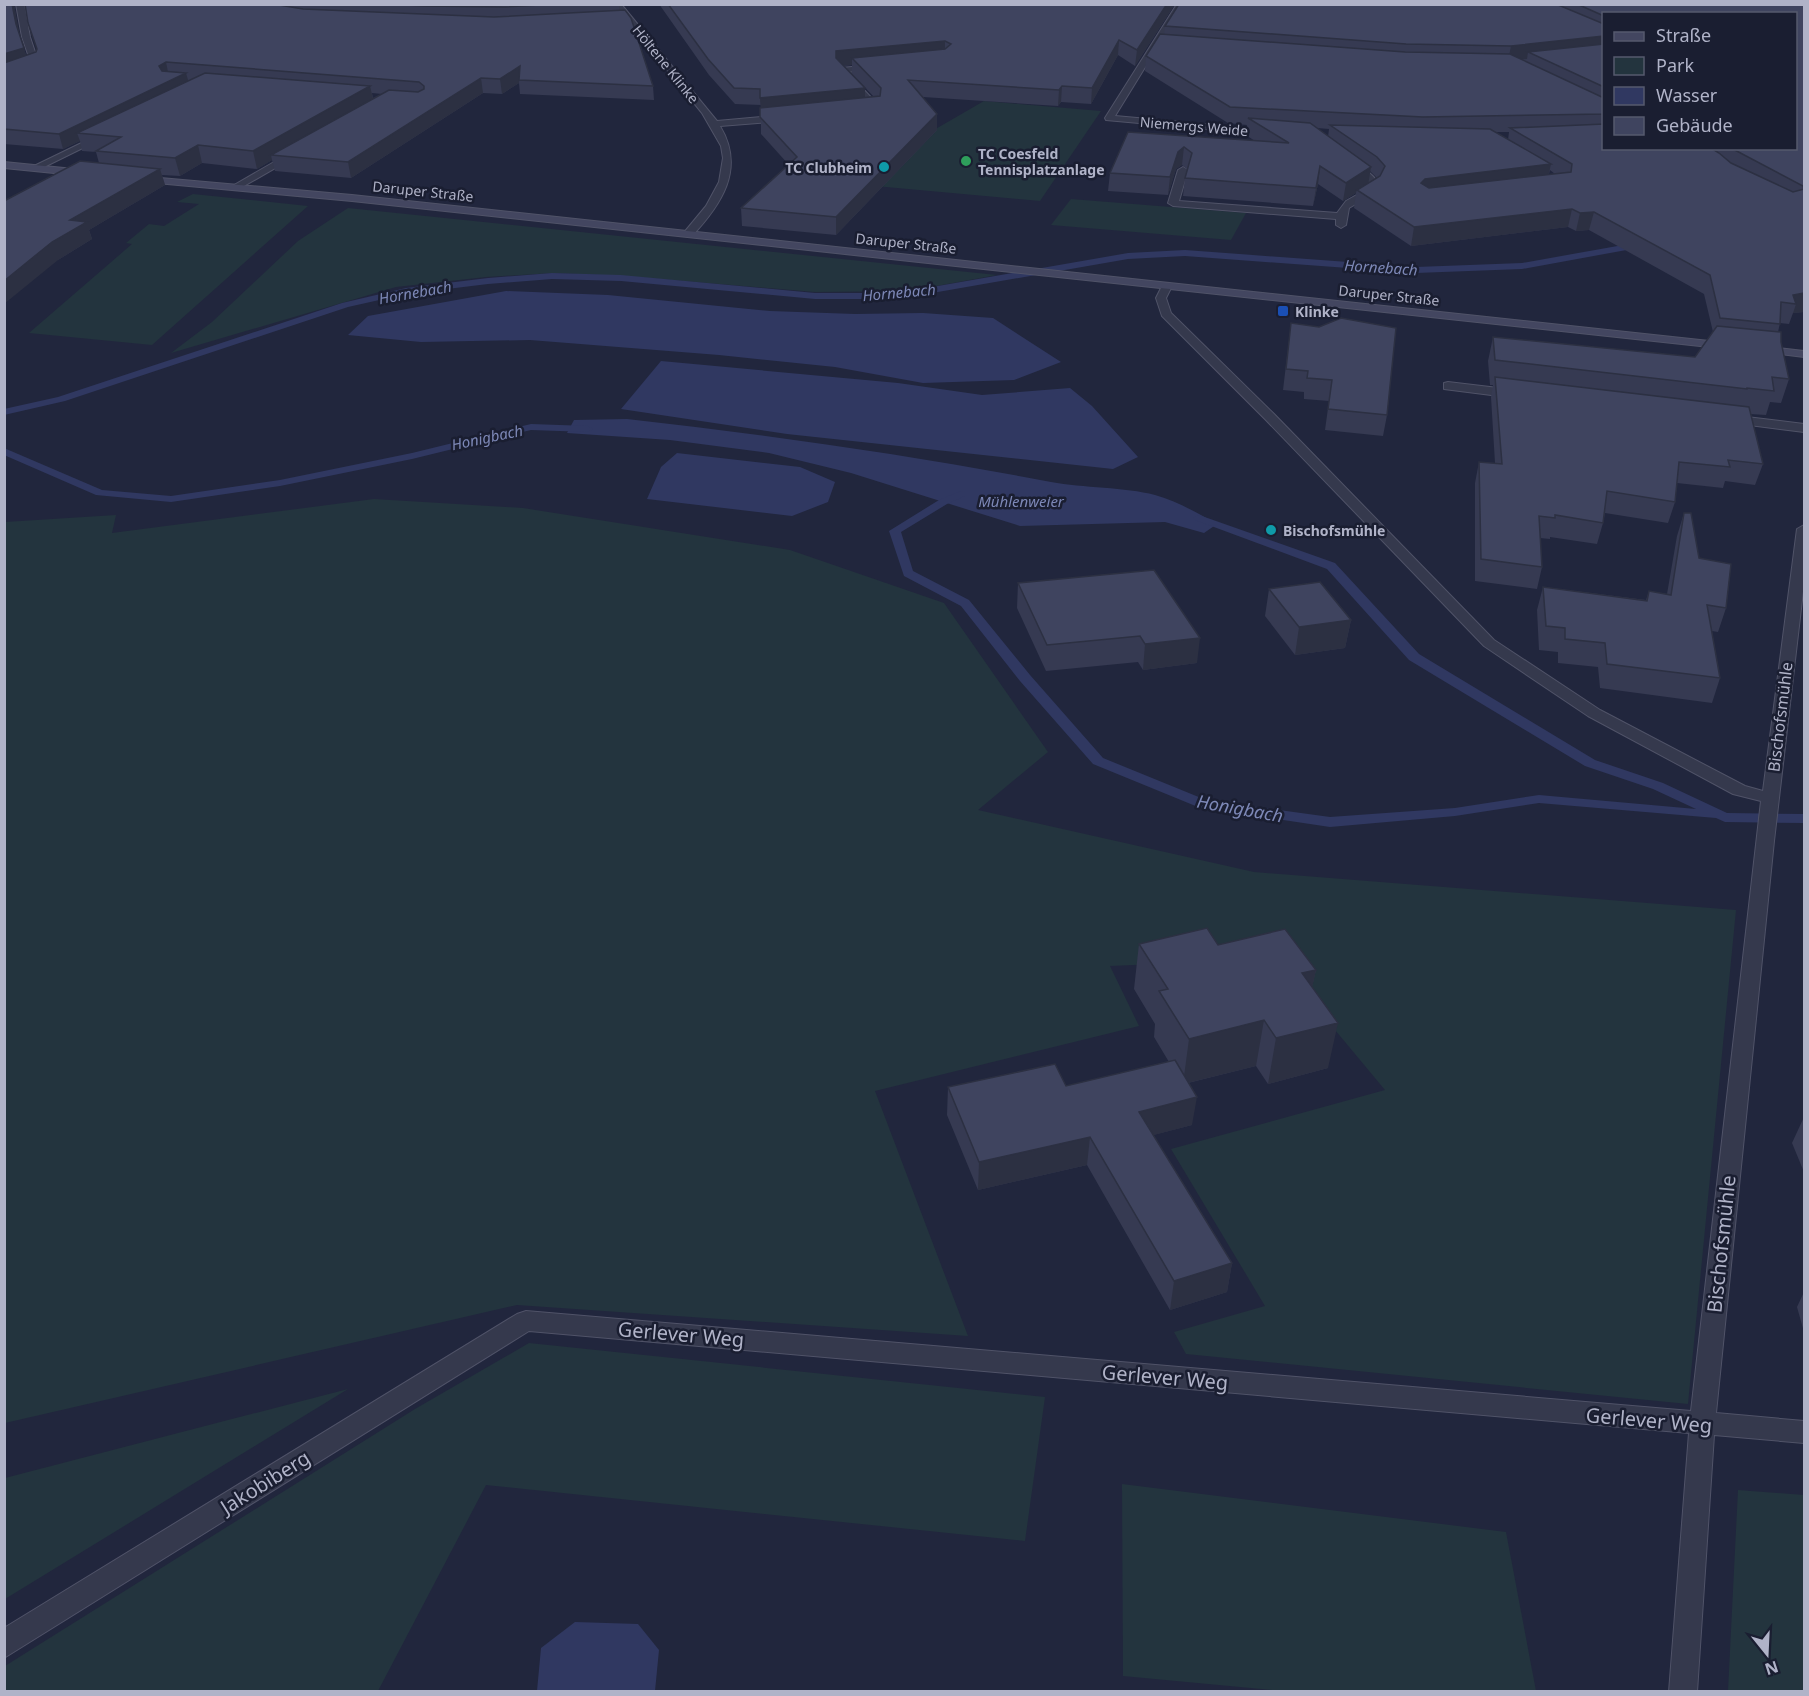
<svg xmlns="http://www.w3.org/2000/svg" width="1809" height="1696" font-family="'Noto Sans',sans-serif">
<style>
.green{fill:#23343e}
.water{fill:#303861}
.lines{fill:none;stroke-linecap:round;stroke-linejoin:round}
.stream{fill:#303861;fill-rule:evenodd}
.street-casing{stroke:#505368;stroke-width:2}
.secondary-casing{stroke:#505368;stroke-width:2}
.street{fill:#35394d;fill-rule:evenodd}
.secondary{fill:#434660;fill-rule:evenodd}
.wall{fill:#363a52;fill-rule:evenodd}
.shaded-wall{fill:#2c3042}
.building{fill:#3f445f;stroke:#2c3042;stroke-width:1.5}
.leisure-dot{fill:#2e9e5b;stroke:#1a1e31;stroke-width:2}
.culture-dot{fill:#0f9aa8;stroke:#1a1e31;stroke-width:2}
.transit-dot{fill:#1a4fb4;stroke:#1a1e31;stroke-width:2}
.labels{text-anchor:middle;dominant-baseline:central;stroke-width:5;stroke-linejoin:round;paint-order:stroke}
.far-street-label{font-size:14px;fill:#b0b3c8;stroke:#1a1e31}
.far-poi-label{font-size:14px;font-weight:bold;fill:#b0b3c8;stroke:#1a1e31;text-anchor:start}
.far-water-label{font-size:15px;font-style:italic;fill:#7d88b7;stroke:#1a1e31}
.street-label{font-size:16px;fill:#b0b3c8;stroke:#1a1e31}
.water-label{font-size:18px;font-style:italic;fill:#7d88b7;stroke:#1a1e31}
.near-street-label{font-size:20px;fill:#b0b3c8;stroke:#1a1e31}
</style>
<rect width="100%" height="100%" fill="#21263d"/>
<g class="green">
<path d="M984,101L1101,111L1040,201L842,183Z"/>
<path d="M193,194L308,206L152,345L29,333L132,244L126,243L149,224L164,226L199,204L177,202Z"/>
<path d="M1071,199L1246,213L1231,240L1051,225Z"/>
<path d="M348,208L997,275L909,291L815,292L623,276L554,273L486,277L396,287L171,353L212,322L298,241Z"/>
<path d="M374,499L523,508L790,550L944,603L1048,752L978,810L1254,872L1736,910L1688,1404L1186,1354L1174,1332L1265,1306L1171,1149L1385,1090L1276,959L1110,966L1139,1026L875,1091L968,1336L517,1305L5,1423V522L116,515L112,533Z"/>
<path d="M529,1343L1045,1397L1025,1541L486,1485L378,1691H5V1666L415,1409Z"/>
<path d="M348,1389L5,1599V1478Z"/>
<path d="M1122,1484L1506,1532L1536,1691L1294,1692L1123,1676Z"/>
<path d="M1738,1490L1804,1495V1691H1728Z"/>
</g>
<g class="water">
<path d="M506,291L608,295L770,311L855,314L923,313L993,318L1061,362L1014,380L923,383L835,367L719,355L530,340L421,342L348,335L368,316Z"/>
<path d="M661,361L898,383L982,395L1070,388L1092,406L1138,457L1113,469L787,434L621,409Z"/>
<path d="M627,419C769,435 911,455 1051,482C1083,488 1125,487 1155,495C1177,501 1197,513 1217,524L1204,533L1165,522L1020,526L851,473L769,453L670,440L567,433L574,420Z"/>
<path d="M677,453L800,467L835,482L828,502L792,516L647,499L661,467Z"/>
<path d="M575,1622L638,1624L659,1650L655,1691H537L541,1648Z"/>
</g>
<g class="lines">
<g class="stream">
<path d="M1640,242L1644,245L1643,247L1522,269L1416,273L1185,256L1128,259L915,296L861,299H815L621,281L552,279L488,284L406,294L348,307L65,401L4,415V409L58,397L342,303L406,288L488,278L552,273L621,275L815,293H861L915,290L1128,253L1185,250L1416,267L1522,263Z"/>
<path d="M531,424L588,426L593,429L588,432L531,430L412,459L280,486L171,502L96,495L4,455V448L102,490L171,496L280,480L412,453Z"/>
<path d="M961,491L965,492V496L947,504L901,532L913,571L969,600L1030,675L1103,758L1206,800L1330,817L1455,808L1539,795L1696,809L1653,789L1585,766L1409,660L1327,569L1195,520L1193,518L1199,515L1335,563L1419,654L1595,760L1663,783L1727,813L1804,814V823L1725,822L1716,818L1539,803L1455,816L1330,827L1198,807L1093,764L1020,681L961,606L904,576L889,531L939,500Z"/>
</g>
<defs>
<g id="street">
<path d="M16,4H24L30,37L39,64L4,77V72L31,63L22,37Z"/>
<path d="M614,4H621L717,121L785,115L789,118L785,121L720,126C746,169 721,205 691,237L682,235L706,206L719,182L723,158L721,146L702,113Z"/>
<path d="M1177,4H1184L1115,116L1269,130L1272,131V135L1106,120L1105,118Z"/>
<path d="M874,65H877V69L847,72L881,108L866,112L862,109L863,107L870,106L837,70L841,68Z"/>
<path d="M98,135L105,137L38,170L30,168Z"/>
<path d="M295,150L300,153L298,155L237,190L229,188Z"/>
<path d="M1346,161C1358,160 1373,175 1380,185L1376,192L1349,208L1346,225L1341,228L1336,225V219L1173,206L1168,203L1178,170L1183,167L1188,170L1179,201L1337,213L1346,201L1369,188L1370,185L1346,165Z"/>
<path d="M1167,283L1172,286L1166,298L1171,313L1274,414L1494,640L1600,710L1745,786L1763,791L1797,529L1804,525V583L1774,841L1716,1413L1804,1421V1443L1714,1435L1697,1692H1669L1689,1433L529,1331L4,1658V1628L517,1314L526,1311L1691,1411L1761,801L1733,794L1588,716L1484,646L1266,420L1162,316L1156,298L1163,284Z"/>
<path d="M1448,382L1515,390L1521,394L1515,398L1444,389V383Z"/>
<path d="M1730,415L1804,424V432L1726,422L1724,419L1726,416Z"/>
</g>
<g id="secondary">
<path d="M4,162L84,170L89,173L84,176L4,168Z"/>
<path d="M138,176L352,195L1728,343L1734,346L1728,349L352,201L135,181V177Z"/>
<path d="M1759,346L1804,351V357L1755,351V347Z"/>
</g>
</defs>
<use href="#street" class="street-casing"/>
<use href="#secondary" class="secondary-casing"/>
<use href="#street" class="street"/>
<use href="#secondary" class="secondary"/>
</g>
<g class="wall">
<path d="M4,4H14L19,34L26,55L36,52L37,50L28,23L25,4H619V10L653,86L654,100L520,94L519,83L502,94L483,93L351,178L275,171L272,160L257,169L202,163L180,176L162,175L165,185L89,230L92,239L58,260L99,163L96,152L82,151L80,141L63,149L4,144ZM372,93L382,94L373,98Z"/>
<path d="M659,4H1175L1135,66L1118,55L1091,104L1061,102L1058,106L923,97L937,130L836,235L742,226L741,208L789,165L761,134V105L735,104L709,75ZM852,65V74L874,97L865,98V88L843,66Z"/>
<path d="M1179,4H1804V312L1793,313L1789,324L1780,323L1778,332L1789,379L1781,403L1770,402L1766,415L1750,414L1763,464L1755,485L1725,481L1723,488L1677,483L1675,502L1668,523L1605,513L1603,523L1597,544L1550,537V539L1540,538L1542,567L1537,589L1475,581V483L1479,462L1495,463L1491,397L1493,385H1490L1488,361L1493,337L1695,357L1713,332L1704,294L1589,230L1576,231L1568,227L1411,246L1354,208L1356,193L1343,201L1318,184L1313,206L1183,196L1185,178L1187,169L1182,165L1176,169L1168,195L1108,191L1110,173L1128,132L1255,141L1246,135L1247,125L1228,123L1145,71L1146,56L1164,35L1165,26ZM1604,14L1796,148H1604ZM1317,128L1329,129L1328,137ZM1495,132H1509L1508,140ZM1550,170L1555,174H1549ZM1370,171L1377,178L1368,183Z"/>
<path d="M1291,323L1387,415L1383,436L1325,430L1329,401L1304,399V392L1283,390Z"/>
<path d="M1684,513L1699,558L1726,608L1718,632L1712,631L1720,678L1712,703L1600,688L1598,667L1558,663V652L1539,650L1537,610L1543,587L1646,600L1649,591L1667,594L1677,536Z"/>
<path d="M1154,570L1197,663L1143,670L1138,662L1046,671L1017,608L1018,583Z"/>
<path d="M1269,589L1351,620L1345,648L1295,655L1265,616Z"/>
<path d="M1139,944L1218,945L1316,970L1312,987L1328,1068L1268,1084L1256,1066L1188,1083L1192,1125L1153,1135L1232,1263L1227,1292L1170,1310L1087,1165L978,1190L947,1115L948,1087L1066,1086L1169,1062L1154,1037L1155,1024L1134,989Z"/>
<path d="M1804,1117V1172L1792,1143Z"/>
<path d="M1804,1292V1332L1797,1307Z"/>
</g>
<g class="shaded-wall">
<path d="M12,4H14L20,37L16,24Z"/>
<path d="M1167,4H1175L1135,66L1137,50Z"/>
<path d="M1604,36V51L1528,52L1527,59L1508,61L1511,46Z"/>
<path d="M1119,40L1118,55L1091,104L1092,88Z"/>
<path d="M945,41V56L852,58V65L836,66V51Z"/>
<path d="M24,48L28,62L4,69V54Z"/>
<path d="M166,62L169,77L163,80L159,66Z"/>
<path d="M520,66L519,83L502,94L500,79Z"/>
<path d="M186,73L190,87L77,133L80,141L63,149L59,134Z"/>
<path d="M481,78L483,93L351,178L348,162Z"/>
<path d="M370,86L374,103L271,155L272,160L257,169L253,151Z"/>
<path d="M1062,86L1061,102L1058,106L1059,90Z"/>
<path d="M865,88V104L761,114L760,98Z"/>
<path d="M937,114V130L836,235V217Z"/>
<path d="M198,145L202,163L180,176L175,158Z"/>
<path d="M1184,147L1182,165L1176,169L1168,195L1170,177L1178,152Z"/>
<path d="M1551,164L1547,182L1422,197L1421,183L1425,179Z"/>
<path d="M1320,166L1318,184L1313,206L1316,188Z"/>
<path d="M1371,167L1368,185L1357,190L1356,193L1343,201L1346,183Z"/>
<path d="M160,169L165,185L89,230L92,239L58,260L4,304V281L52,242L70,220Z"/>
<path d="M1572,209L1568,227L1411,246L1414,227Z"/>
<path d="M1594,212L1589,230L1576,231L1580,213Z"/>
<path d="M1804,293V312L1793,313L1796,304L1793,295Z"/>
<path d="M1351,620L1345,648L1295,655L1299,627Z"/>
<path d="M1200,638L1197,663L1143,670L1145,644Z"/>
<path d="M1316,970L1306,1015L1302,973Z"/>
<path d="M1264,1020L1256,1066L1183,1084L1189,1039Z"/>
<path d="M1338,1023L1328,1068L1268,1084L1276,1038Z"/>
<path d="M1197,1097L1192,1125L1135,1140L1139,1112Z"/>
<path d="M1090,1137L1087,1165L978,1190L979,1162Z"/>
<path d="M1232,1263L1227,1292L1170,1310L1174,1281Z"/>
</g>
<g class="building">
<path d="M4,4H12L16,24L24,48L4,54Z"/>
<path d="M25,4H273L303,9L494,17L625,10L631,18L653,86L519,80L520,66L500,79L481,78L348,162L271,155L389,90L418,92L424,89V86L419,82L166,62L159,66L162,71L186,73L59,134L4,129V63L36,52L37,49L28,23Z"/>
<path d="M384,4H558L504,7L424,6Z"/>
<path d="M668,4H1167L1137,50L1119,40L1092,88L1062,86L1059,90L908,80L937,114L836,217L741,208L797,157L760,117V108L880,96L881,88L852,58L945,49L951,44L945,41L836,51V58L865,88L760,98V89L734,88L708,59Z"/>
<path d="M1179,4H1556L1604,24V36L1511,46L1406,44L1165,26Z"/>
<path d="M1577,4H1804V293L1793,295L1796,304L1781,302L1780,324L1720,318L1710,275L1594,212L1580,213L1572,209L1414,227L1357,190L1380,176L1385,166L1377,157L1330,125L1490,129L1551,164L1425,179L1421,183L1429,188L1571,172L1572,164L1510,128L1604,124V148H1711L1719,153L1731,163L1793,192L1804,189L1803,186L1731,148H1796V14H1604V16Z"/>
<path d="M1160,34L1405,52L1510,54L1604,98V114L1423,117L1230,107L1146,56Z"/>
<path d="M1604,44V87L1528,52Z"/>
<path d="M205,73L370,86L253,151L198,145L175,158L96,151L121,137L77,133Z"/>
<path d="M1248,118L1310,123L1371,167L1346,183L1320,166L1316,188L1185,178L1192,153L1184,147L1178,152L1170,177L1110,173L1128,132L1289,143Z"/>
<path d="M80,161L160,169L70,220L87,222L52,242L4,281V201Z"/>
<path d="M1341,318L1396,328L1387,415L1328,409L1332,380L1307,378L1308,371L1286,369L1291,323L1319,327Z"/>
<path d="M1717,326L1781,332V342L1789,379L1772,377L1774,391L1747,388V389L1495,360L1493,337L1695,357Z"/>
<path d="M1495,377L1749,407L1763,464L1728,460L1730,467L1679,462L1675,502L1607,491L1603,523L1555,515V518L1539,516L1542,567L1481,559L1479,462L1502,464Z"/>
<path d="M1684,513H1691L1699,558L1731,564L1726,608L1707,605L1720,678L1607,664L1605,643L1565,639V628L1546,626L1543,587L1647,601L1649,591L1671,595Z"/>
<path d="M1154,570L1200,638L1145,644L1140,636L1047,645L1018,583Z"/>
<path d="M1320,582L1351,620L1299,627L1269,589Z"/>
<path d="M1207,928L1218,945L1285,929L1316,970L1302,973L1338,1023L1276,1038L1264,1020L1189,1039L1159,991L1168,989L1139,944Z"/>
<path d="M1175,1060L1197,1097L1139,1112L1232,1263L1174,1281L1090,1137L979,1162L948,1087L1055,1064L1066,1086Z"/>
</g>
<circle class="leisure-dot" cx="966" cy="161" r="6"/>
<g class="culture-dot">
<circle cx="884" cy="167" r="6"/>
<circle cx="1271" cy="530" r="6"/>
</g>
<rect class="transit-dot" x="1277" y="305" width="12" height="12" rx="3"/>
<g class="labels">
<g class="far-street-label">
<text transform="translate(666 64) rotate(51)">Höltene Klinke</text>
<text transform="translate(1194 126) rotate(5)">Niemergs Weide</text>
<text transform="translate(423 191) rotate(6)">Daruper Straße</text>
<text transform="translate(906 243) rotate(6)">Daruper Straße</text>
<text transform="translate(1389 295) rotate(6)">Daruper Straße</text>
</g>
<g class="far-poi-label">
<text x="978" y="153">TC Coesfeld<tspan x="978" dy="16">Tennisplatzanlage</tspan></text>
<text x="872" y="167" text-anchor="end">TC Clubheim</text>
<text x="1295" y="311">Klinke</text>
<text x="1283" y="530">Bischofsmühle</text>
</g>
<g class="far-water-label">
<text transform="translate(1381 267) rotate(4)">Hornebach</text>
<text transform="translate(415 292) rotate(-10)">Hornebach</text>
<text transform="translate(899 292) rotate(-5)">Hornebach</text>
<text transform="translate(487 437) rotate(-12)">Honigbach</text>
<text x="1021" y="501">Mühlenweier</text>
</g>
<g class="street-label">
<text transform="translate(1780 717) rotate(-83)">Bischofsmühle</text>
</g>
<g class="water-label">
<text transform="translate(1240 808) rotate(10)">Honigbach</text>
</g>
<g class="near-street-label">
<text transform="translate(1721 1244) rotate(-84)">Bischofsmühle</text>
<text transform="translate(681 1334) rotate(5)">Gerlever Weg</text>
<text transform="translate(1165 1377) rotate(5)">Gerlever Weg</text>
<text transform="translate(1649 1420) rotate(5)">Gerlever Weg</text>
<text transform="translate(265 1482) rotate(-32)">Jakobiberg</text>
</g>
</g>
<rect width="1809" height="1696" fill="none" stroke="#b0b3c8" stroke-width="12"/>
<rect x="1602" y="12" width="195" height="138" fill="#1a1e31" stroke="#565a6d" stroke-width="1.5"/>
<rect x="1614" y="32" width="30" height="9" fill="#434660" stroke="#565a6d" stroke-width="1.5"/>
<text x="1656" y="42" font-size="18" fill="#b0b3c8">Straße</text>
<rect x="1614" y="57" width="30" height="18" fill="#23343e" stroke="#565a6d" stroke-width="1.5"/>
<text x="1656" y="72" font-size="18" fill="#b0b3c8">Park</text>
<rect x="1614" y="87" width="30" height="18" fill="#303861" stroke="#565a6d" stroke-width="1.5"/>
<text x="1656" y="102" font-size="18" fill="#b0b3c8">Wasser</text>
<rect x="1614" y="117" width="30" height="18" fill="#3f445f" stroke="#565a6d" stroke-width="1.5"/>
<text x="1656" y="132" font-size="18" fill="#b0b3c8">Gebäude</text>
<g transform="translate(1767 1654) rotate(162)" stroke="#1a1e31" stroke-width="4.5" paint-order="stroke">
<path d="M0-4.5L10 22L0 15L-10 22Z" fill="#b0b3c8"/>
<text y="-9" font-size="16" font-weight="bold" text-anchor="middle" fill="#b0b3c8">N</text>
</g>
</svg>
